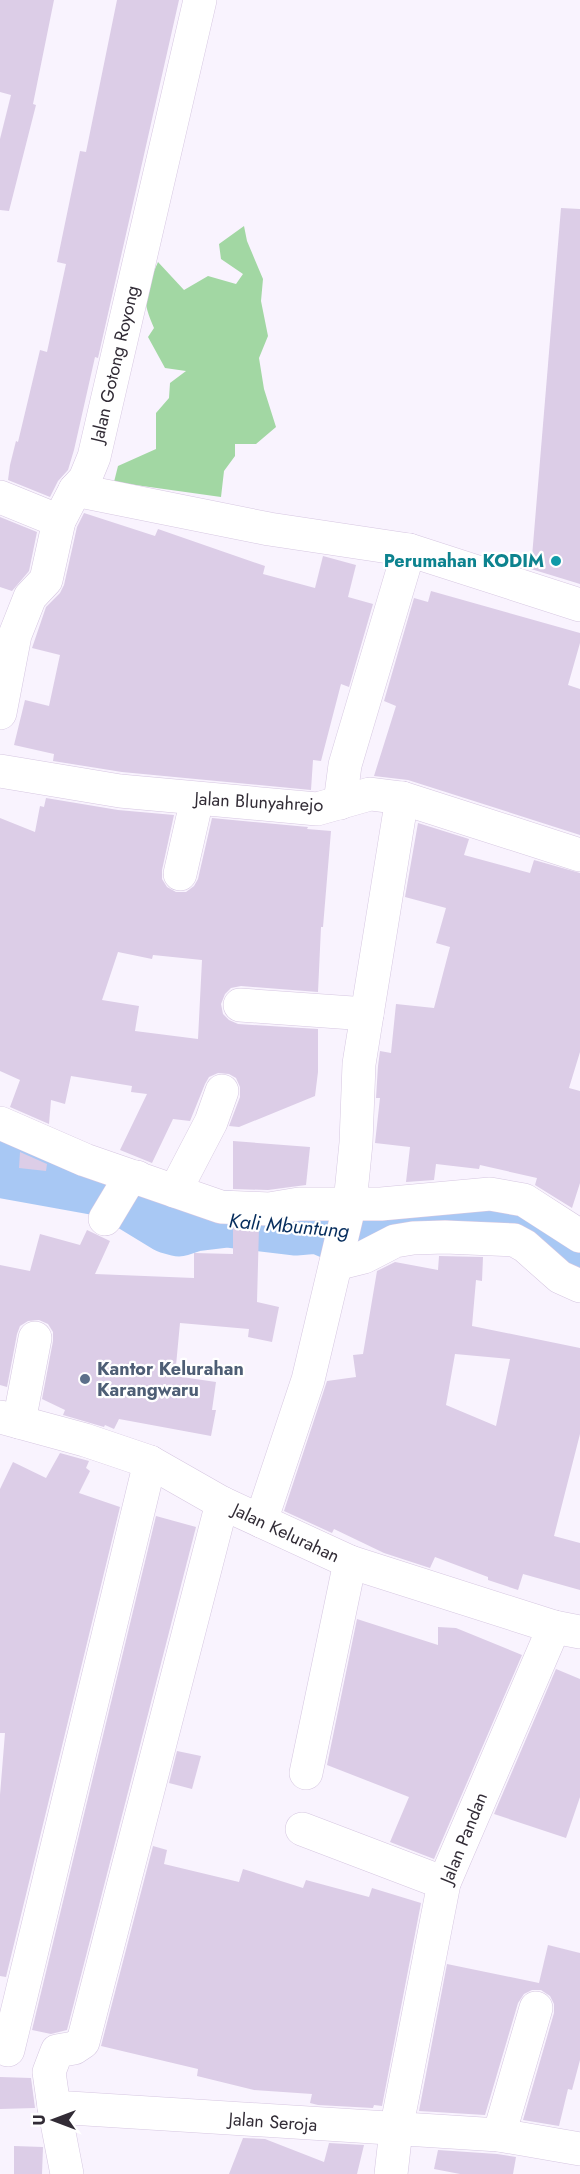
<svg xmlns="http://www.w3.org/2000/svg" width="580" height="2174" font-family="Jost,sans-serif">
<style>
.forest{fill:#a2d7a3}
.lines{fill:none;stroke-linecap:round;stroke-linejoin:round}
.river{stroke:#a8c8f4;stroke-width:57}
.building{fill:#dccde7;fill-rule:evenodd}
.minor-casing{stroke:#d6c7e1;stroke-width:34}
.minor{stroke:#fff;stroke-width:33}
.culture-dot{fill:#0f9aa8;stroke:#fff;stroke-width:2}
.service-dot{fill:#5c6f8a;stroke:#fff;stroke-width:2}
.labels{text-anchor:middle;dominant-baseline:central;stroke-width:4.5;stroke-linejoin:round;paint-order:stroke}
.street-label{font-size:18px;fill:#322c36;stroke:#fff}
.culture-label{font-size:18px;font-weight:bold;fill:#0d838f;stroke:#fff;text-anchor:end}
.service-label{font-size:18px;font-weight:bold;fill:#4e5e75;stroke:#fff;text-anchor:start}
.water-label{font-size:20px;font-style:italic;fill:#062d5d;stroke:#fff}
</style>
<rect width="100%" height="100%" fill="#f9f3fe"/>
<path class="forest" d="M244,226L247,241L263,279L261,301L268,336L259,358L264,389L276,427L256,444H235V456L224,471L221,497L114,482L118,466L156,449V413L169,398L170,383L186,371L165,368L148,337L154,328C140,296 145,293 158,262L184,290L208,276L236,284L243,274L221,259L219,244Z"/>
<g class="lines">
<path class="river" d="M0,1167L4,1170L109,1189L168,1225L179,1228L194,1223L227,1219L295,1227L318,1225L339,1234L380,1231L416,1221L496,1220L515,1226L580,1261"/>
</g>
<g class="building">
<path d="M0,0H54L33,104L36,105L9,211L0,210V139L11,95L0,92Z"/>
<path d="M117,0H179L98,358L95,357L74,450L68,470L58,481L50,497L8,480L10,465L16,441L18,442L40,350L47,352L66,264L57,262L80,151L86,152Z"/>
<path d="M561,208L580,209V584L531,569Z"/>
<path d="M84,513L155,536L158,529L265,566L263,574L315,588L323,556L356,565L348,597L373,604L349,687L341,684L321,761L313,760L311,790L122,772L53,761L54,754L14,745L25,700L49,706L60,655L32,648L46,607L60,593L64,585L77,527Z"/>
<path d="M0,517L37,532L29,571L12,591L0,587Z"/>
<path d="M431,591L580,633V643L568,685L580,689V835L408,780L374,776L396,706L384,701L414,598L428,602Z"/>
<path d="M46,798L118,810L174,815L162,870V879L167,887L176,892H186L194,886L198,879L212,818L308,827L307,829L331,831L323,927H321L318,992L241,986L231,988L225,994L221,1004L223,1014L229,1020L238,1024L318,1029V1072L315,1096L239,1127L229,1126L240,1097V1087L236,1078L229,1074L218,1073L209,1077L205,1084L190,1121L173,1119L152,1163L120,1150L147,1094L131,1092L132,1086L71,1076L65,1104L51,1100L49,1124L10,1107L20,1080L0,1071V818L35,832L40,806L44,807ZM118,952L152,959L153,955L202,960L198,1039L135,1031L139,1006L102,1000Z"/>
<path d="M418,823L469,839L464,855L530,873L534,860L580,873V1052L569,1088L580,1091V1183L572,1208L535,1185L537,1178L480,1165L479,1169L436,1164L434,1180L406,1182L410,1147L375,1143L380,1098H376L378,1066L380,1051L391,1053L396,1004L434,1008L450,947L436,943L446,908L405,897Z"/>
<path d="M233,1141L310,1147L306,1185L268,1190L233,1189Z"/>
<path d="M20,1152L47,1164L46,1171L19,1168Z"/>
<path d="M233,1226L259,1227L257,1302L279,1307L272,1342L248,1337L249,1329L180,1323L175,1376L216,1382L212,1410H216L211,1436L119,1419L114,1429L105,1425L104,1427L63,1415L65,1410L42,1399L53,1341V1332L48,1324L39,1320L28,1321L20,1326L17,1334L7,1387L0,1385V1265L30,1271L40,1234L80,1245L87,1230L110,1241L95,1274L194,1278V1253L233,1254Z"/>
<path d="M439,1256L483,1257L482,1281L476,1280L472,1326L580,1348V1434L554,1536L580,1543V1590L523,1574L518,1590L488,1580V1577L435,1557L430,1568L384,1553L334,1529L332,1533L284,1511L327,1381L356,1377L353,1355L363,1354L377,1271L395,1262L438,1270ZM455,1354L510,1359L496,1426L446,1405Z"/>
<path d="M60,1453L89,1461L86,1468L90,1471L79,1493L120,1507L6,1977L0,1976V1795L5,1733H0V1489L13,1462L46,1478Z"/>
<path d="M156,1516L196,1527L67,2030L51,2034L32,2030Z"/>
<path d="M357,1619L438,1645V1627L456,1628L522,1655L434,1859L390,1842L409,1797L327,1765Z"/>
<path d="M556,1669L580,1679V1797L566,1838L494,1814Z"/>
<path d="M177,1751L201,1756L192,1789L169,1783Z"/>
<path d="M153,1846L167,1850L164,1864L239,1882L243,1869L303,1888L306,1880L369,1897L372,1888L421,1903L382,2106L374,2105L373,2108L318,2105L310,2103L312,2094L254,2090L197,2076L198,2069L101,2046Z"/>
<path d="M548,1945L580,1953V2060L572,2090L568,2089L559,2126L523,2120L554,2013V2004L550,1996L541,1990H532L524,1994L518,2003L485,2115L419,2111L447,1964L539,1983Z"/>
<path d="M0,2077L31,2078L35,2108L0,2109Z"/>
<path d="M243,2138L265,2139L324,2162L329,2143L364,2145L357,2174H229Z"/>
<path d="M14,2146L43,2147L42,2174H14Z"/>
<path d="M438,2150L497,2154L516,2157L513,2174H460L434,2169Z"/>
</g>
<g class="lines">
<defs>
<g id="minor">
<path d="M75,490L269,529L409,550L580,605"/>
<path d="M0,497L59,521"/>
<path d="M0,713L15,635L30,597L46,580L59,521L75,490L85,479L94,457L200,0"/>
<path d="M0,771L120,791L317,809L370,794L402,798L580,855"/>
<path d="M340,803L345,765L409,550"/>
<path d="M180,874L197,799"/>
<path d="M240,1005L367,1014"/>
<path d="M0,1123L85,1160L221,1207L269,1209L299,1204H381L490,1194L524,1200L580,1236"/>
<path d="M175,1191L211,1122L222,1091"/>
<path d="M105,1219L126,1184L137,1177"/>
<path d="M336,1264L364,1257L395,1241L413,1238L445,1237L514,1240L525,1246L560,1277L580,1286"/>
<path d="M0,1417L85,1440L150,1462L222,1503L350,1562L554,1627L580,1632"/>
<path d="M19,1422L35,1338"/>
<path d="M222,1503L83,2042L74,2048L57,2051L49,2072L54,2107L499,2135L580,2149"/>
<path d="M261,1521L308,1380L350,1203L356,1143L359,1064L402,798"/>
<path d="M306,1773L350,1562"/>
<path d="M302,1829L444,1883"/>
<path d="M8,2050L150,1462"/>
<path d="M54,2107L67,2174"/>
<path d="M499,2135L536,2008"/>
<path d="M391,2174L396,2130L444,1883L554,1627"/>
</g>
</defs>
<use href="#minor" class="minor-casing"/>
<use href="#minor" class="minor"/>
</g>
<circle class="culture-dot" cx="556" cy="561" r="6"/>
<circle class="service-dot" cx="85" cy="1379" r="6"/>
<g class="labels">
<g class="street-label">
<text transform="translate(115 364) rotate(-77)">Jalan Gotong Royong</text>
<text transform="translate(259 802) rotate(3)">Jalan Blunyahrejo</text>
<text transform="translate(286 1533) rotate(25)">Jalan Kelurahan</text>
<text transform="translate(464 1838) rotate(-68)">Jalan Pandan</text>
<text transform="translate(273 2122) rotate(4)">Jalan Seroja</text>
</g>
<g class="culture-label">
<text x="544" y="561">Perumahan KODIM</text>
</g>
<g class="service-label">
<text x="97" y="1369">Kantor Kelurahan<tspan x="97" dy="21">Karangwaru</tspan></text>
</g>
<g class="water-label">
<text transform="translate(289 1226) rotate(5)">Kali Mbuntung</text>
</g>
</g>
<g transform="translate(54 2120) rotate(270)" stroke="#ffffff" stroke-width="4.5" paint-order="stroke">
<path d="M0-4.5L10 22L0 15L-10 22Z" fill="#322c36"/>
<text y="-9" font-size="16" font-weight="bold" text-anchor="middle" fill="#322c36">U</text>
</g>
</svg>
